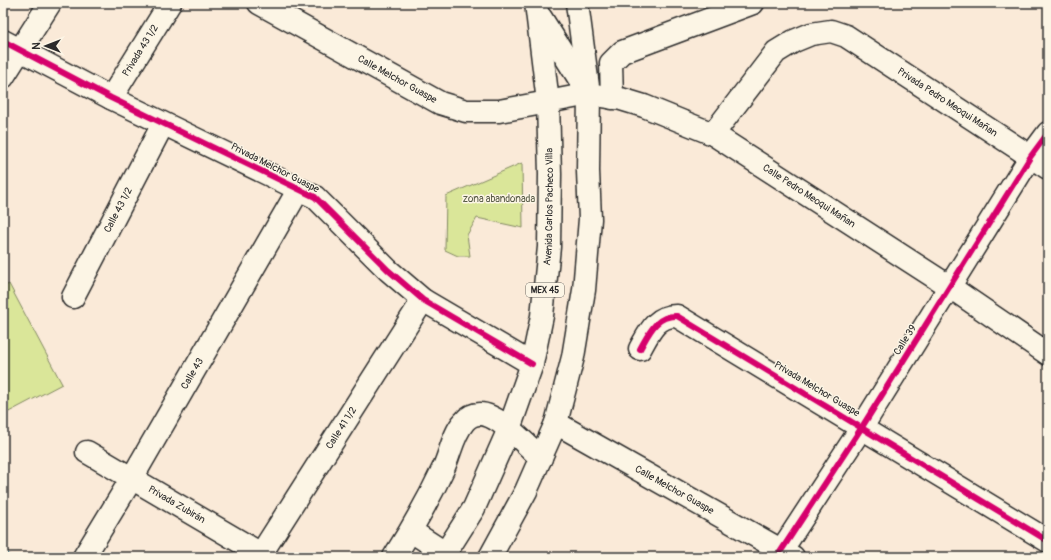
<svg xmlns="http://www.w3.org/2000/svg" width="1051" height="560" font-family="Pangolin,sans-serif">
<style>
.green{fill:#dae699;stroke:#828862}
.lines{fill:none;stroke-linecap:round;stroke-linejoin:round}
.stream{stroke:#62909b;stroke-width:5}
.minor-casing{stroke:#2b2b2b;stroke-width:25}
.major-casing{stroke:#2b2b2b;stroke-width:25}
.minor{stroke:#fcf5e5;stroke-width:22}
.major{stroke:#fcf5e5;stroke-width:22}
.cycleway-casing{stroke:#fcf5e5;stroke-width:8}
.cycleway{stroke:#d6006c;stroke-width:6}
.labels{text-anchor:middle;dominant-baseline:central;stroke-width:3;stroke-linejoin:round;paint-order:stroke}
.shield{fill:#fcf5e5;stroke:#6a6863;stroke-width:1}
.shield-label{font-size:9px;font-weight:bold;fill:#2b2b2b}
.street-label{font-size:10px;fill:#2b2b2b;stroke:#fcf5e5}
.park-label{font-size:10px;fill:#575a46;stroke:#fcf5e5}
</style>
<rect width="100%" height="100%" fill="#faead8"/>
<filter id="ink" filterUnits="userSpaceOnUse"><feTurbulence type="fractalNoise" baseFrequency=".025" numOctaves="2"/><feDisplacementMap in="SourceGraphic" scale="8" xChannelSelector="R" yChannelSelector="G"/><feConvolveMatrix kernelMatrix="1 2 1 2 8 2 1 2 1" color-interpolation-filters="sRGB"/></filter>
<g filter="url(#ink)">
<g class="green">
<path d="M522,163L523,228L477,218L467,235L470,256H458L445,250L446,196Z"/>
<path d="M9,284L62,384L3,415V287Z"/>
</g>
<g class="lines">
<path class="stream" d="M3,547L8,557"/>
<defs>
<g id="minor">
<path id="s1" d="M259,3L440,103L466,111H499L548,102"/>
<path d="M3,41L111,98L315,197L388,270L423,300L532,364"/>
<path d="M3,77L50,3"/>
<path id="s2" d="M111,98L170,3"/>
<path d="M612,98L611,63L622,52L753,3"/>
<path id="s3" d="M713,134L776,52L794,41L811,34L831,31L846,36L1048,168"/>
<path id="s4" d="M73,297L163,124"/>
<path d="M640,349C649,333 656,315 677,316L1048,541"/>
<path id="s5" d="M556,423L793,557"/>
<path id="s6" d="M87,452L266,557"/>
<path d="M411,531L445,553"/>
<path id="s7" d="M84,557L132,478L299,189"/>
<path id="s8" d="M259,557L423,300"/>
<path d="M394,557C412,529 429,499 443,469C450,455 453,434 464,422C468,417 474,414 480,414C499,414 527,446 541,458"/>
<path d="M777,557L862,427L1031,156L1048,133"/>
</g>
<g id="major">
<path d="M541,18L585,88"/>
<path id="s9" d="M548,102L589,94L621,99L644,106L713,134L950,287L1048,354"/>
<path id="s10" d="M443,557L474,508L509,429L532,364L542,316L549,247L550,174L548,102L536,3"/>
<path d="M490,557L526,491L556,423L573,357L584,290L590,219L588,171L589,94L577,3"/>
</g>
</defs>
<use href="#minor" class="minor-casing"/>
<use href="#major" class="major-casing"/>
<use href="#minor" class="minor"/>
<use href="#major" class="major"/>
<defs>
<g id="cycleway">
<path d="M3,41L111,98L315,197L388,270L423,300L532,364"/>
<path d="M640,349C649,333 656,315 677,316L1048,541"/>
<path d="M777,557L862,427L1031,156L1048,133"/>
</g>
</defs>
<use href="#cycleway" class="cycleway-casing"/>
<use href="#cycleway" class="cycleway"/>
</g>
</g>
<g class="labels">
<rect class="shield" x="526" y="283" width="38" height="14" rx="3"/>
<g class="shield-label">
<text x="545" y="290">MEX 45</text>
</g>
<g class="street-label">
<text stroke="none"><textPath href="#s2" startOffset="56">Privada 43 1/2</textPath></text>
<text stroke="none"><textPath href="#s1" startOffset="158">Calle Melchor Guaspe</textPath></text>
<text stroke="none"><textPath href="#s3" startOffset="300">Privada Pedro Meoqui Mañan</textPath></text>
<text transform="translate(275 168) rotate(27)">Privada Melchor Guaspe</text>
<text stroke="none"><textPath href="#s9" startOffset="287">Calle Pedro Meoqui Mañan</textPath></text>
<text stroke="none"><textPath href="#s10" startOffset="372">Avenida Carlos Pacheco Villa</textPath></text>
<text stroke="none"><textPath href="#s4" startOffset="98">Calle 43 1/2</textPath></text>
<text transform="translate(905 340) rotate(-58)">Calle 39</text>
<text stroke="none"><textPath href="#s7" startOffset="213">Calle 43</textPath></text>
<text transform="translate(817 389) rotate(31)">Privada Melchor Guaspe</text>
<text stroke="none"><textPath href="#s8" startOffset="153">Calle 41 1/2</textPath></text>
<text stroke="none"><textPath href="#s5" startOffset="136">Calle Melchor Guaspe</textPath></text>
<text stroke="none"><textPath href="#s6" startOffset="104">Privada Zubirán</textPath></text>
</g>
<g class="park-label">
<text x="499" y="199">zona abandonada</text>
</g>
</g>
<rect width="1051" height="560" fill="none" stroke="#fcf5e5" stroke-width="16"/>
<rect x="8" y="8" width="1035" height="544" fill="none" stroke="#2b2b2b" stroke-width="1.5" filter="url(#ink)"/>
<g transform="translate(46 46) rotate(270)" stroke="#fcf5e5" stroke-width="3" paint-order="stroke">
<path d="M0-3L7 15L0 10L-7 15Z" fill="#2b2b2b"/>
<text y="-6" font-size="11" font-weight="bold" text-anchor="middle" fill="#2b2b2b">N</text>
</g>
</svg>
